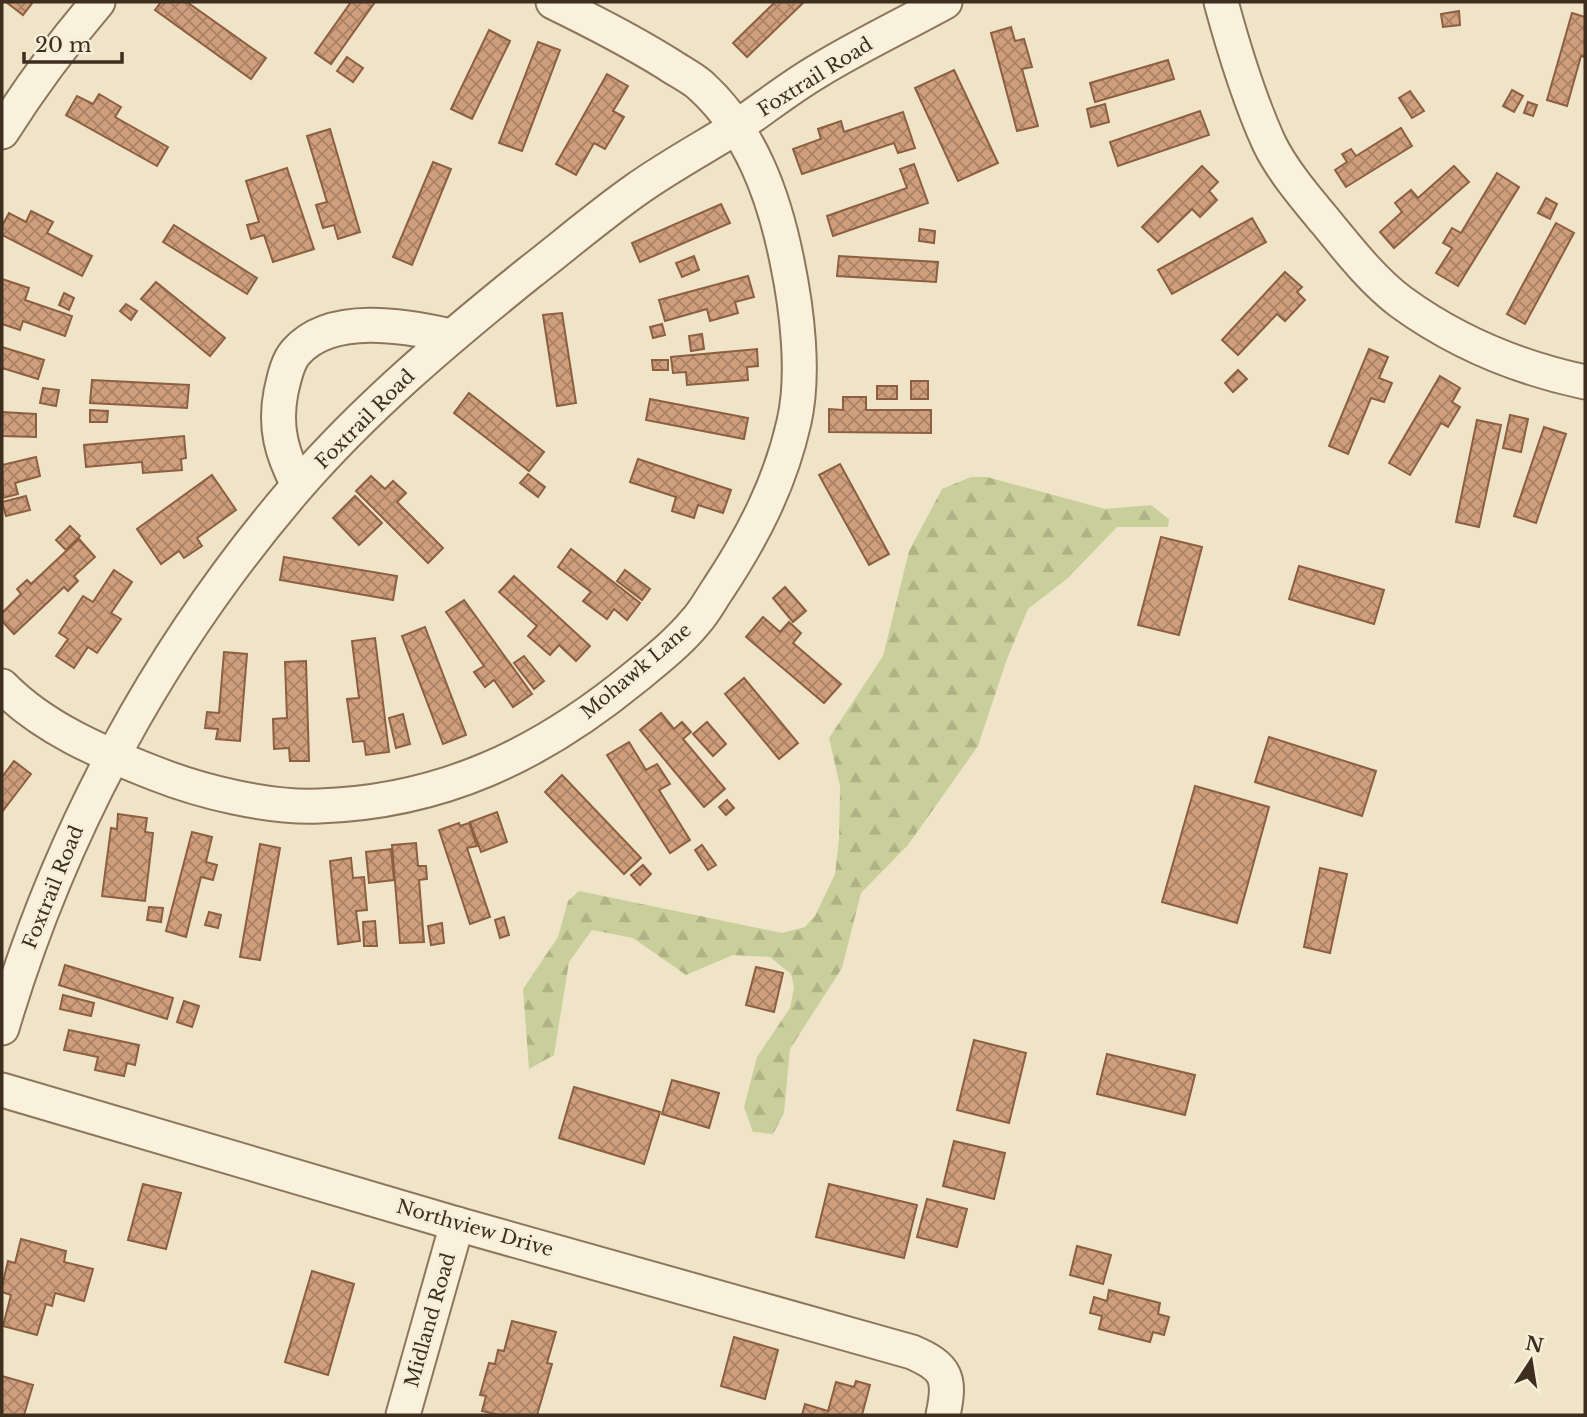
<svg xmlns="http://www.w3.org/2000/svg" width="1587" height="1417" font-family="'Libre Baskerville',serif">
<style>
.forest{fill:url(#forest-firs)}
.building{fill:url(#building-cross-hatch);stroke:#8d5f41;stroke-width:2}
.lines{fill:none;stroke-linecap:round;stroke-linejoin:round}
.minor-casing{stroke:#8d765c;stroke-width:37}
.minor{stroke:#faf1dc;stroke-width:33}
.labels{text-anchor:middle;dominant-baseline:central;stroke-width:5;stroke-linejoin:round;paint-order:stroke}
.street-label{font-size:19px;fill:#3d2e20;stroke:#f7eed8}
</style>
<defs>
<pattern id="forest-firs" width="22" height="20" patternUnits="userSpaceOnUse" patternTransform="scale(1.75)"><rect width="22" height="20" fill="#c9cf9b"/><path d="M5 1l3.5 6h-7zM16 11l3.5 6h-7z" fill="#aeb285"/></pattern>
<pattern id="building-cross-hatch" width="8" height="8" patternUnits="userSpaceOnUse" patternTransform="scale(1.75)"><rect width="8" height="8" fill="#cf9f7d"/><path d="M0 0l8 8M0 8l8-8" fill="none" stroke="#a98266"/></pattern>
</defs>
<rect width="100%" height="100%" fill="#f0e4c8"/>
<path class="forest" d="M971,477H987L1105,509L1151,505L1169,519L1168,527H1117L1068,578L1028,609L1007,659L978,746L908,845L861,893L842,968L790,1049L784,1113L773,1134L753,1132L744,1107L757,1057L790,1008L794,987L791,974L770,957L733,955L686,975L633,938L592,930L569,962L554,1055L529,1069L523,989L558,937L568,901L579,891L782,933L805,927L815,916L835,874L839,839L840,786L829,738L883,656L909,551L942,489Z"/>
<g class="building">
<path d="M6,2H33L23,15Z"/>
<path d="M161,2H187L266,58L251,79L155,10Z"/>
<path d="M351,2H375L331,64L315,53Z"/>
<path d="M775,2H804L747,57L733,43Z"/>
<path d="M1459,11L1460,25L1443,27L1441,14Z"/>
<path d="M1572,13L1585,17V57L1581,56L1567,106L1547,100Z"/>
<path d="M1011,27L1015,41L1024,39L1032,67L1022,69L1038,126L1017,131L991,33Z"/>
<path d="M489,30L510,41L472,119L451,109Z"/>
<path d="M538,42L560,50L522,151L499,143Z"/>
<path d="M347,57L363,68L353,82L337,71Z"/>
<path d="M1168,60L1174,79L1095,102L1090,83Z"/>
<path d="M954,70L998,163L958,181L915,88Z"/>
<path d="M607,74L628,86L613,111L624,117L605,149L594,143L576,175L556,164Z"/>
<path d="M1512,90L1523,96L1514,112L1503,106Z"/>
<path d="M1410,91L1424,111L1412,118L1399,98Z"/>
<path d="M99,94L121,107L115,117L168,147L157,166L66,115L77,96L93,104Z"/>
<path d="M1528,102L1537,105L1533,116L1524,113Z"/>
<path d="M1105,104L1109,122L1091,127L1087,109Z"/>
<path d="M1200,111L1209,135L1118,166L1110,142Z"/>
<path d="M903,112L915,148L898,153L894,143L802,174L793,149L821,139L818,129L841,121L844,132Z"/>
<path d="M1401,128L1412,146L1346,187L1335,170L1347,162L1342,154L1351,149L1356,156Z"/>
<path d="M330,129L360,232L338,239L334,225L323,228L316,205L327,202L307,136Z"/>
<path d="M433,162L451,169L412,265L393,257Z"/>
<path d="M914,164L928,203L833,236L827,216L907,188L900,169Z"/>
<path d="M1202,166L1218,182L1209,191L1217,200L1200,217L1192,209L1158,242L1142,227Z"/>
<path d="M1454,166L1469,182L1394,248L1380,232L1402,212L1395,203L1411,190L1418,198Z"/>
<path d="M287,168L314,249L273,262L264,235L251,239L247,225L259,222L246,181Z"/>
<path d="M1497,173L1519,187L1458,286L1436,273L1452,248L1443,243L1452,228L1461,233Z"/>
<path d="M1546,198L1557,204L1550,219L1538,213Z"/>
<path d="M721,204L730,223L640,262L632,243Z"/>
<path d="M31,211L53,222L47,233L92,256L82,276L2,235V226L9,213L26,222Z"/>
<path d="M1252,218L1266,242L1172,294L1158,270Z"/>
<path d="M1556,223L1574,233L1525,324L1507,314Z"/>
<path d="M174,225L257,278L247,294L163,242Z"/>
<path d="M920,229L935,231L934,243L919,241Z"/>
<path d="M694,256L699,270L682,277L676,263Z"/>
<path d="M839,256L938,262L936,282L837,276Z"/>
<path d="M1285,272L1302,287L1297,292L1305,300L1285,321L1277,314L1238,355L1222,340Z"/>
<path d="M748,276L754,297L735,302L738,313L710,321L707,309L665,321L659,300Z"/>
<path d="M2,279L29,288L25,300L72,316L65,336L23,321L20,330L2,324Z"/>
<path d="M156,282L225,338L210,356L141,299Z"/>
<path d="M64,293L74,298L69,310L59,305Z"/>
<path d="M126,304L137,311L131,320L120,311Z"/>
<path d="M562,313L576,403L557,406L543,315Z"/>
<path d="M662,324L665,335L653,338L650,327Z"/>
<path d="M702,334L704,349L691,351L689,336Z"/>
<path d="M2,347L44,360L38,379L2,368Z"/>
<path d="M757,349L758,366L747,367L748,380L687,385L686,372L673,373L671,357Z"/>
<path d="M1369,349L1388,357L1379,378L1392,383L1384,402L1371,398L1348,454L1329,446Z"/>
<path d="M652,360H668V370H653Z"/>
<path d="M1238,370L1247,379L1233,392L1225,383Z"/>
<path d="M1440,376L1460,388L1452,402L1460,407L1448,427L1441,423L1410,475L1389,463Z"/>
<path d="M92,380L189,385L187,408L90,403Z"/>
<rect x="911" y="381" width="17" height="18"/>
<rect x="877" y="386" width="20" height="13"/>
<path d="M43,388L59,390L56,406L40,403Z"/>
<path d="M469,393L544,452L529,471L454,413Z"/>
<path d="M843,397H866V410H931V433L829,432V409L843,410Z"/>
<path d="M650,399L748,418L744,439L646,420Z"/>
<path d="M90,410L108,411L107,422H90Z"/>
<path d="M2,412L36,414V437L2,436Z"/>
<path d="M1510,415L1528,419L1521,452L1503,448Z"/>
<path d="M1477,420L1501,425L1479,527L1456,522Z"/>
<path d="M1544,427L1566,434L1536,523L1514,516Z"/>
<path d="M184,436L186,458L181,459L182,470L143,473L142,462L86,467L84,445Z"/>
<path d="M36,457L40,476L15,483L18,494L3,498L2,465Z"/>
<path d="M638,459L731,490L723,513L698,505L694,518L672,511L676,497L630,482Z"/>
<path d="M840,464L889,554L869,565L819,475Z"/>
<path d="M528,474L545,487L538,497L520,483Z"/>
<path d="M212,475L236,510L197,538L202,546L184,558L179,551L161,564L137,529Z"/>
<path d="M371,476L385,489L393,481L406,493L397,502L443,548L428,563L356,491Z"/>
<path d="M26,496L30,510L6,516L2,502Z"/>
<path d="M355,496L382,523L359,545L333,518Z"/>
<path d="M70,526L80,536L66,550L56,540Z"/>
<path d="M1161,537L1202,547L1179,635L1138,625Z"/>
<path d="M79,539L95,557L74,576L78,581L68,591L64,587L14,634L2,621V613L21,594L17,589L27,580L31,584Z"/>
<path d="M571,549L640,603L627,620L614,609L607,619L583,601L591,592L558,567Z"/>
<path d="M284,557L397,576L393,600L280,580Z"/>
<path d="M1299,566L1384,590L1374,624L1289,599Z"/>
<path d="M114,570L132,582L111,613L121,619L97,653L88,647L74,668L56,656L68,639L59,633L83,596L93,602Z"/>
<path d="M625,570L650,589L642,600L617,581Z"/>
<path d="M514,576L590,646L576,661L559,645L550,655L528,636L537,626L499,592Z"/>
<path d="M785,587L806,611L793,622L773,598Z"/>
<path d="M464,600L532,694L513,707L494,680L485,687L474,672L484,666L446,612Z"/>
<path d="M763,617L780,632L789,622L801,633L793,643L841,684L824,703L746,637Z"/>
<path d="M425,627L466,735L443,744L402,636Z"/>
<path d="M375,638L389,752L366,755L364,741L353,742L347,699L359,698L352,641Z"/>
<path d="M224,652L247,654L240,741L216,739L218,729L205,728L207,712L219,713Z"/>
<path d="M524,656L544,681L534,689L514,663Z"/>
<path d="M306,661L309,761H290L289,748L274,749L273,719L287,718L285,662Z"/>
<path d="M744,678L798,743L779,759L725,694Z"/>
<path d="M661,713L674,729L682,722L691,732L683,739L725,789L704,807L640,730Z"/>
<path d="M403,714L410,744L396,748L389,718Z"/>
<path d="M707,722L726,744L713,756L693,734Z"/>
<path d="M1269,737L1376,771L1362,816L1255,782Z"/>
<path d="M629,742L646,770L657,764L670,784L659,790L690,840L670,853L607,755Z"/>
<path d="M14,761L31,774L2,812V777Z"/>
<path d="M562,775L641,858L624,874L545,792Z"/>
<path d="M1195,786L1269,807L1237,923L1162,902Z"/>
<path d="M727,800L734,808L726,815L719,807Z"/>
<path d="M497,812L507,842L481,852L470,822Z"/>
<path d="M118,814L147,818L145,832L153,833L145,901L102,896L111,828L117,829Z"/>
<path d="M459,823L460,826L469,823L477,846L467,848L490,917L470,924L439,830Z"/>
<path d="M192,832L212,837L206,862L217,865L213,880L201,877L186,937L166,931Z"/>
<path d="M416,843L418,866H426L427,879L419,880L424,942L400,943L392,845Z"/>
<path d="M260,844L280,848L260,960L240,957Z"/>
<path d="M702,845L716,865L708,870L695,850Z"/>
<path d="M391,849L394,880L369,883L366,852Z"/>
<path d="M351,858L353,878L364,877L367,910L356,911L360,941L338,944L330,861Z"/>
<path d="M643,865L651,874L640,885L631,875Z"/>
<path d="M1320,868L1347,874L1330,953L1304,947Z"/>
<path d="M149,907L163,908L161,922L147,920Z"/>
<path d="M209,912L221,915L218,928L205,925Z"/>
<path d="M504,917L509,935L500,938L495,920Z"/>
<path d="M375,921L377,946H364L363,922Z"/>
<path d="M442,923L444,943L431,945L428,926Z"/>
<path d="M65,965L173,998L167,1019L59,985Z"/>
<path d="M756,967L783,973L774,1012L746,1005Z"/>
<path d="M63,995L94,1003L91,1016L60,1009Z"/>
<path d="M184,1001L199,1006L192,1027L177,1022Z"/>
<path d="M69,1030L139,1045L135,1065L127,1063L124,1076L95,1070L98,1057L64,1050Z"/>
<path d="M974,1040L1026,1053L1009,1123L957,1110Z"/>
<path d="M1107,1054L1195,1075L1185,1115L1097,1094Z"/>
<path d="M672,1080L719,1093L709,1128L662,1114Z"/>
<path d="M574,1087L660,1112L644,1164L559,1138Z"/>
<path d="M954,1141L1005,1153L994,1199L943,1186Z"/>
<path d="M143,1184L181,1193L166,1249L128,1240Z"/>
<path d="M829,1184L917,1205L904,1258L816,1237Z"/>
<path d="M927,1199L967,1209L957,1247L917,1237Z"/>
<path d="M21,1239L66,1251L64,1262L93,1269L84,1301L55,1293L52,1306L46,1304L37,1335L3,1326L11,1295L2,1292V1286L8,1261L15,1263Z"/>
<path d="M1077,1246L1111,1255L1103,1284L1070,1275Z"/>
<path d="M312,1271L354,1284L328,1375L285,1362Z"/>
<path d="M1109,1290L1160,1303L1158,1314L1169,1317L1164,1335L1153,1332L1150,1342L1099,1329L1102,1316L1090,1313L1094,1297L1107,1301Z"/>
<path d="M512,1321L556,1332L547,1363L552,1364L537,1415H499L482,1411L486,1396L480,1395L489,1363L495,1364L498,1350L504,1351Z"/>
<path d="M734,1337L778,1350L765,1399L721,1386Z"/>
<path d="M2,1376L33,1385L24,1415H2Z"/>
<path d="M856,1381L870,1385L862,1415H802L805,1404L828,1411L836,1382L854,1387Z"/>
</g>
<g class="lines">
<defs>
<g id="minor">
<path d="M1221,2C1234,50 1248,97 1269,143C1282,170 1305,197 1325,221C1348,249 1372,280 1401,302C1456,342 1519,368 1585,382"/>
<path d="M2,132C31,86 63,43 98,2"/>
<path d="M298,485C282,454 274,428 281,392C284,379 287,362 296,352C331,312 406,326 451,336"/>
<path d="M2,686C43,728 100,752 154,773C202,792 268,808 319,806C442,802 540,755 634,678C655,661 679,642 696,621C705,611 711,599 718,589C753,536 780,484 794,422C805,374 797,309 787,261C774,196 751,131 700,85C691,77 678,71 668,64C631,41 592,21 553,2"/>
<path d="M2,1028C61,829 161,645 296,488C365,408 447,339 529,273C565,245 600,215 637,189C668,167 703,148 735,128C763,109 789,88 818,71C859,46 903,25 945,2"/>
<path d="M2,1090L457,1224L912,1352C947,1367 951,1378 943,1415"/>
<path d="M403,1415L457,1224"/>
</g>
</defs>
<use href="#minor" class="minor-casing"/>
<use href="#minor" class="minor"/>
</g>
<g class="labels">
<g class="street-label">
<text transform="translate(815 77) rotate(-32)">Foxtrail Road</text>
<text transform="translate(365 419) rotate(-45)">Foxtrail Road</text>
<text transform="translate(636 671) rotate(-40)">Mohawk Lane</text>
<text transform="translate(53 887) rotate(-68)">Foxtrail Road</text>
<text transform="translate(475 1228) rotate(16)">Northview Drive</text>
<text transform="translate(430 1320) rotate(-74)">Midland Road</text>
</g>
</g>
<rect width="1587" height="1417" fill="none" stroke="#3d2e20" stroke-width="7"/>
<g transform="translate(1531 1361) rotate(12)" stroke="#f7eed8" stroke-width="5" paint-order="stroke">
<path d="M0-5L12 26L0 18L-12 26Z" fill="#3d2e20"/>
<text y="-10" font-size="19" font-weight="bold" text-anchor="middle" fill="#3d2e20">N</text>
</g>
<path d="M24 52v10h98v-10" fill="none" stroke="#3d2e20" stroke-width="3.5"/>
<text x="35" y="52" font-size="21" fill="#3d2e20" stroke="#f7eed8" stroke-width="5" paint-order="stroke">20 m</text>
</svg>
